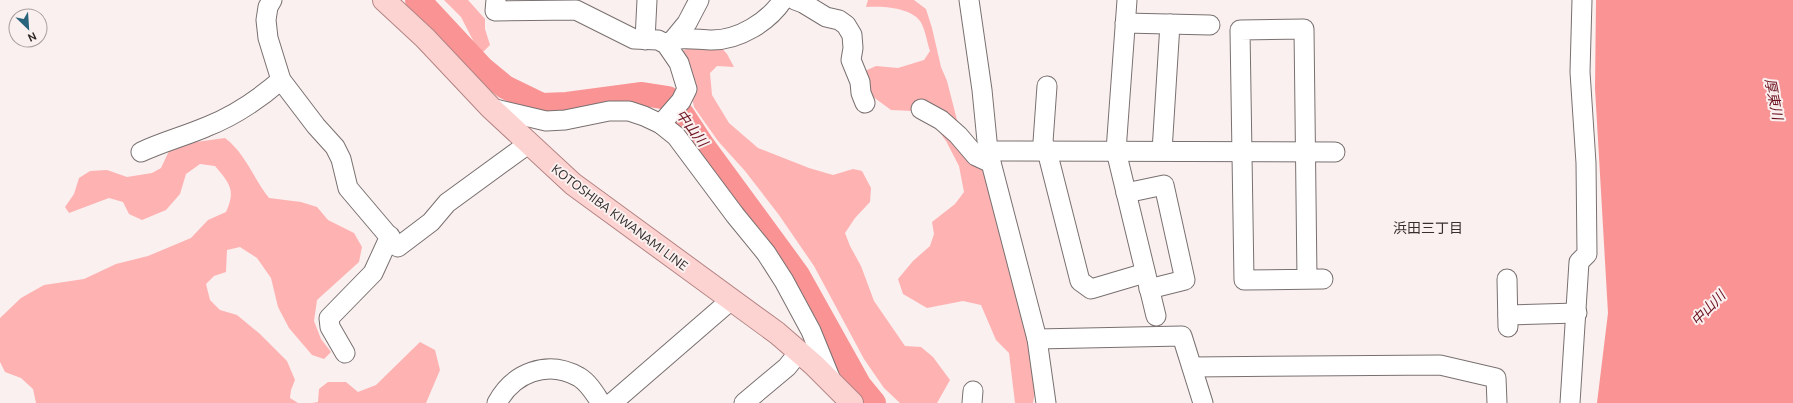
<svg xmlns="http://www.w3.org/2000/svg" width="1793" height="403" font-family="Ubuntu,'Noto Sans JP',sans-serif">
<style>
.green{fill:#feb2b2}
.water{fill:#f99394}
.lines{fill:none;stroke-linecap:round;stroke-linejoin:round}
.river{stroke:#f99394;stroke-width:24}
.minor-casing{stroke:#797070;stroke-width:21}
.major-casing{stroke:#b38483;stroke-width:24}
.minor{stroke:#fff;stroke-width:19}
.major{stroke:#fdd3d2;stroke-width:22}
.labels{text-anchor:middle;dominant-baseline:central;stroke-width:4;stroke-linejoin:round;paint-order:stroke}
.street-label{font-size:13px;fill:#2c2828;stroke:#faf0ef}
.water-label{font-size:14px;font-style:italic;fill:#6d121f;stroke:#faf0ef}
.neighbourhood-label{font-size:14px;fill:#372f2f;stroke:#faf0ef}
</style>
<rect width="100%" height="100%" fill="#faf0ef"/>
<g class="green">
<path d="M444,0H468L485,19V29L490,45L483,52L477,48L461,17Z"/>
<path d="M868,0H914L926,9L932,28L941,67L947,81L957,120L977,144L974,160L989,177L1029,334L1035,392L1033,403H1015L1009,353L996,340L981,305L963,301L927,308L903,294L898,279L913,261L930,246L934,234L932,222L955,204L964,192L959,166L946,141L931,120L913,111L891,110L872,96L865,71L876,66L898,68L924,60L930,51C927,42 925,28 920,21C910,7 881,6 866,7Z"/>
<path d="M695,45L720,46L727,54L734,67L717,66L710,73L712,95L729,123L758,148L809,168L833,175L853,169L862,171L871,188L870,202L855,218L845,233L850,246L861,266L874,301L905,346L921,347L933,357L950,380L937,403H900L884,388L864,359L814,266L779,215L745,171L718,141L694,107L682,51Z"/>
<path d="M225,138C246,154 253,178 269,198L301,202L317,207L328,220L354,233L362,247L359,262L317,300L314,321L321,339L331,352L324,359L312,355L289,328L278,307L271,278L257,258L240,247L227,250L226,272L214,276L206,284L210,300L220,310L237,315L260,334L287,361L295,380L291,390L290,398L298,403H36L33,389L21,378L5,372L0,362V318L21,298L44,285L84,279L116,264L148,256L191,238L208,220L226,212C236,190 230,184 215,166L200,164L186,174L180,194L166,210L142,220L129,214L123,202L109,198L69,213L65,207L74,194L79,178L90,171L107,170L127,177L152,173L161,168L169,151L196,142Z"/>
<path d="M420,342L435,350L440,370L426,403H312L318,402L319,389L328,382H346L358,392L376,385Z"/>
</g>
<path class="water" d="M1596,0H1793V403H1597L1608,313L1595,88Z"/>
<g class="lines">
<path class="river" d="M417,0L427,9L482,68L505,87L542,105L567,104L642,94L668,98L683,115L702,144L798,275L860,386L874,403"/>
<defs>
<g id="minor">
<path d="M272,0L268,7L266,20L268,38L281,80L316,126L335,147L341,159L348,188L398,247L431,222L447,203L528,144"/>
<path d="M496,0L495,11L576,10L634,39L658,40L666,44L679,63L687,89L681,101L661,124"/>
<path d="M795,0L803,3L826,17L839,20L846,25L852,35L853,48L851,60L860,82L861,93L865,103"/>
<path d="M969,0L982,90L988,151L1037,339L1046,403"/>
<path d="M1127,0L1116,151L1156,316"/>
<path d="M1125,23L1210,25"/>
<path d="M645,40L647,0"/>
<path d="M673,40L687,23L699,0"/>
<path d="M666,44C680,35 696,40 712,40C739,40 768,22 783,0"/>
<path d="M1047,86L1043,142L1047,151L1080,281L1091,289L1145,273"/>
<path d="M491,108L546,121L565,120L609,111H629L644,116L661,124L676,136L735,215L766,253L784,281L811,331L831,380"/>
<path d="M921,109L941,120L958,135L976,156L991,163"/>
<path d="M988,151L1335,152"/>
<path d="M1162,151L1170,24"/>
<path d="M141,152C162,142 185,136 206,127C234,116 259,99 281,80"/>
<path d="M1126,193L1164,185L1185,280L1149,289"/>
<path d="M1307,279L1304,29L1240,30L1244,280L1323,279"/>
<path d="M1507,279L1508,327"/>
<path d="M1508,315L1577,313"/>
<path d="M1037,339L1182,336L1203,403"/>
<path d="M345,353L330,327L329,318L373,273L390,236"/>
<path d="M1192,367L1440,365L1496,378L1497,403"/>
<path d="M497,403C513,373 547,359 579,377C589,383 595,394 601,403"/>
<path d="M612,403L731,300"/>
<path d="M744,403L787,367L799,352"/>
<path d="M972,403L973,391"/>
<path d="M1570,403L1579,262L1587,254L1586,163L1580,72L1582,0"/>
</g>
<path id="major" d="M384,0L425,38L491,108L573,184L777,333L814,365L852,403"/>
</defs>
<use href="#minor" class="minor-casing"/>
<use href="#major" class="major-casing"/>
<use href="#minor" class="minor"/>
<use href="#major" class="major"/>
</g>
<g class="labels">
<g class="street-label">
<text transform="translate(620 217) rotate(37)">KOTOSHIBA KIWANAMI LINE</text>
</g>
<g class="water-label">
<text transform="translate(1774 99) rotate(79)">厚東川</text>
<text transform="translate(692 128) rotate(53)">中山川</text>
<text transform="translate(1708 308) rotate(-46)">中山川</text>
</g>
<g class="neighbourhood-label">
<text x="1428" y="228">浜田三丁目</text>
</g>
</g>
<g transform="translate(28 28) rotate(155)"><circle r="19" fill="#faf0ef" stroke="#a8a09f"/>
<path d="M0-3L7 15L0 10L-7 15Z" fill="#29637c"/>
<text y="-6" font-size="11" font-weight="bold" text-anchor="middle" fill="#2c2828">N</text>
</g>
</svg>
